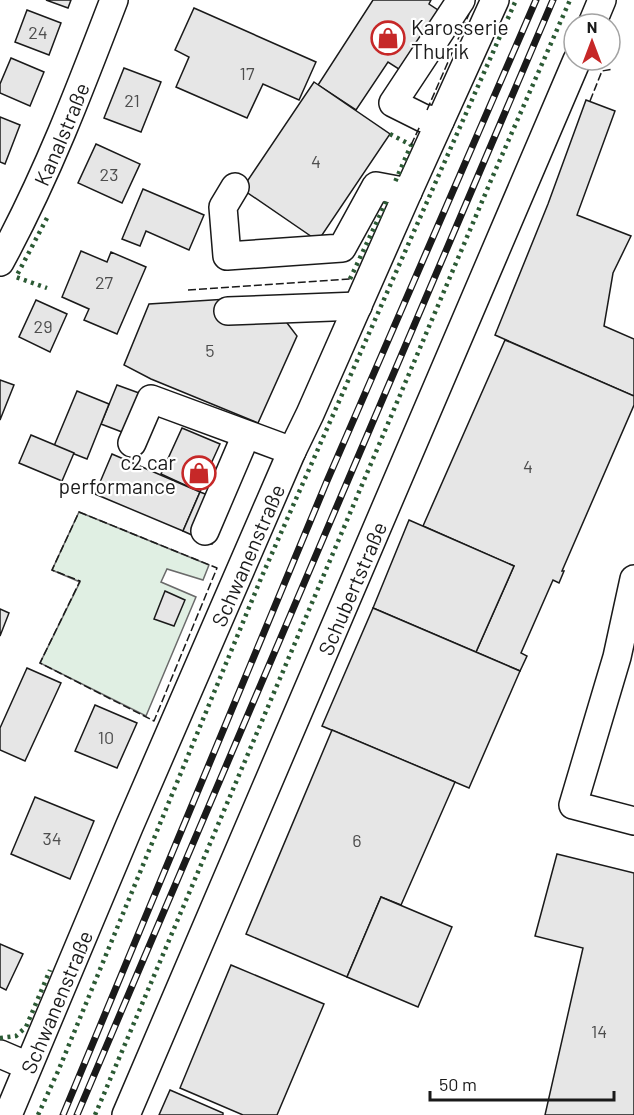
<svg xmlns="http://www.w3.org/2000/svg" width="634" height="1115" font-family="Barlow,sans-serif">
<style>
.green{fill:#e0efe3;stroke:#6a6a6a;stroke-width:1.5}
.building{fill:#e6e6e6;stroke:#1a1a1a;stroke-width:1.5}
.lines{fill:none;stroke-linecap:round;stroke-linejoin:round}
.minor-casing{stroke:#1a1a1a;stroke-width:30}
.minor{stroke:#fff;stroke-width:27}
.rail-casing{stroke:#1a1a1a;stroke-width:7}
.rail{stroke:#fff;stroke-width:4.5;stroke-dasharray:14;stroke-linecap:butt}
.hedge{stroke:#2b5a34;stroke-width:4.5;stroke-dasharray:3 4.5;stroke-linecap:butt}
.fence{stroke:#1a1a1a;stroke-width:1.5;stroke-dasharray:8 3;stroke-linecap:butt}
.labels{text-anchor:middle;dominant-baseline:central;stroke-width:4.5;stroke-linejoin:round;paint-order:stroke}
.number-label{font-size:18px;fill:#4d4d4d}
.poi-label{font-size:21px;fill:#1a1a1a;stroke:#fff;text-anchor:start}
.street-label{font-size:21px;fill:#1a1a1a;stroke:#fff}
</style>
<rect width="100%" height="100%" fill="#fff"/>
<path class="green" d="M79,512L209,565L203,580L167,569L161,582L196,597L146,716L40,663L80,582L52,570Z"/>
<g class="building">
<path d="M46,0H71L68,8Z"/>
<path d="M373,0H431L429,4L444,14L405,73L388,62L356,110L318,85Z"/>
<path d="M194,8L316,62L299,100L263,84L247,118L176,87L189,57L175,50Z"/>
<path d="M27,10L61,23L49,55L15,42Z"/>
<path d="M11,58L44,72L30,106L0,93V84Z"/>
<path d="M124,68L161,82L141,132L104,118Z"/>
<path d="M314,82L390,134L318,241L242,189Z"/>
<path d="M586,100L615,111L577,215L631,236L613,273L604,326L634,339V396L495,335L548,204Z"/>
<path d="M0,117L20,125L5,164L0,162Z"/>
<path d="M96,144L140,164L122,203L78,183Z"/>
<path d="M143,189L204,215L189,250L146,231L140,246L122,239Z"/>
<path d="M81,251L107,262L111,252L146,267L117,334L84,320L89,309L62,297Z"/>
<path d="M228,299L284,319L297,336L258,423L151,379L124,365L149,304Z"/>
<path d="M36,300L67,314L50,352L19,337Z"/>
<path d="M505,340L634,396V405L562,571H564L559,583L553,580L521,653L527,656L520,671L476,652L514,566L423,526Z"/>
<path d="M0,380L14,385L0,420Z"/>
<path d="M117,385L139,393L122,432L101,424Z"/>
<path d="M77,391L109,404L87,459L54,446Z"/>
<path d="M182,428L220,444L210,466L217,469L211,483L205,480L200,492L161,474Z"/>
<path d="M31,435L74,453L62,481L19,463Z"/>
<path d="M112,454L200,492L183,531L95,494Z"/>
<path d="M200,492L229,503L212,544L183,531Z"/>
<path d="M409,520L514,566L476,652L373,608Z"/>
<path d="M165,591L185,600L174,626L154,619Z"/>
<path d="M373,608L520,671L469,788L322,726Z"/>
<path d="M0,609L9,613L0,636Z"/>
<path d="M27,668L61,683L25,761L0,750V728Z"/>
<path d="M95,705L137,723L117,768L75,751Z"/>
<path d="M332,730L455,782L401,905L381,897L347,977L246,934Z"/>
<path d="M35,797L94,821L70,879L11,854Z"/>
<path d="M557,854L634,873V1115H545L583,948L535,936Z"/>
<path d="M381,897L452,927L418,1007L347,977Z"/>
<path d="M0,944L23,954L6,990L0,987Z"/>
<path d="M231,965L324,1004L277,1115H243L180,1088Z"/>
<path d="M170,1090L223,1113V1115H159Z"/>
</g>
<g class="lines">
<defs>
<g id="minor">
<path d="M592,24L602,0"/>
<path d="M440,121L423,118L393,103L461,0"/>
<path d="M235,187L223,207L227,256L342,248L376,186L408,192"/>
<path id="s1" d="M0,262C46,178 80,89 114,0"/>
<path d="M228,311L358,306"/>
<path d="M132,443L151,399L292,451"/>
<path d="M205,531L246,435"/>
<path d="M634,579L617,657L573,805L634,821"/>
<path d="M0,1054L28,1066"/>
<path id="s2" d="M8,1115L129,827L292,451L310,414L408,192L495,0"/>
<path id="s3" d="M126,1115L577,60"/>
</g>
</defs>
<use href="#minor" class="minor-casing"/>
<use href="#minor" class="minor"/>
<defs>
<g id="rail">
<path d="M63,1115L327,481L536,0"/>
<path d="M77,1115L553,0"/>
</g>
</defs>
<use href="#rail" class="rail-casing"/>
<use href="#rail" class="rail"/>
<g class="hedge">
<path d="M390,134L411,145L395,182"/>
<path d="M47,218L16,277L47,288"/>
<path d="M350,279L388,198"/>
<path d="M0,1038L16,1036L26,1027L50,970"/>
<path d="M38,1115L59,1069L262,576L516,0"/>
<path d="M95,1115L492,178L570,0"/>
</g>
<g class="fence">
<path d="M590,101L602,71L613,69"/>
<path d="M427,110L469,14"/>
<path d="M411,145L420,126"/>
<path d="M188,290L350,279"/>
<path d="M79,512L217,568L154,721L40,663L80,581L52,570Z"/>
</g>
</g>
<defs>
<symbol id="shop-ring" viewBox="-11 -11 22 22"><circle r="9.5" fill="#fff" stroke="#c62828" stroke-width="1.5"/><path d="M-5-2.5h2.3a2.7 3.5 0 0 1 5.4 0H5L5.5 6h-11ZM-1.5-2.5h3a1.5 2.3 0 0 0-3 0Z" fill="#c62828"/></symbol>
</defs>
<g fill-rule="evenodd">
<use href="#shop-ring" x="369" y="19" width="38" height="38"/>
<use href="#shop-ring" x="180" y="454" width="38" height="38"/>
</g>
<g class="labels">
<g class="number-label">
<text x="38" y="32">24</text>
<text x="247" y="73">17</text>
<text x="132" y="100">21</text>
<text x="316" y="161">4</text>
<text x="109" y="174">23</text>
<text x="104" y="282">27</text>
<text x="43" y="326">29</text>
<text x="210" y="350">5</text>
<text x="528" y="466">4</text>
<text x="106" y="737">10</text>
<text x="52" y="838">34</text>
<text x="357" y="840">6</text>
<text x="599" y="1031">14</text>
</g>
<g class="poi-label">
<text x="411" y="26">Karosserie<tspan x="411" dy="24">Thurik</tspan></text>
<text x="176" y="461" text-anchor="end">c2 car<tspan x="176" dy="24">performance</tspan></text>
</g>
<g class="street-label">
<text stroke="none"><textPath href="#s1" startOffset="142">Kanalstraße</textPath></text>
<text stroke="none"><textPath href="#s2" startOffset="609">Schwanenstraße</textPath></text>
<text stroke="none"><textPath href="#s3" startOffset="573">Schubertstraße</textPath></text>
<text stroke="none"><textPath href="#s2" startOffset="123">Schwanenstraße</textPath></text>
</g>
</g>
<g transform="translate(592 42)"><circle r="28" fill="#ffffff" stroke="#a3a3a3" stroke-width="1.5"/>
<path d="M0-4.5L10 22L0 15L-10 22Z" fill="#c62828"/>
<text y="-9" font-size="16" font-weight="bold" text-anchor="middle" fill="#1a1a1a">N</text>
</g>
<path d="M430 1091v9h184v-9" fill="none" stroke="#1a1a1a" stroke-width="3"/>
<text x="439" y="1091" font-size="18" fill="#1a1a1a" stroke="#ffffff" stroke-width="4.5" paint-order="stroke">50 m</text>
</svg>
